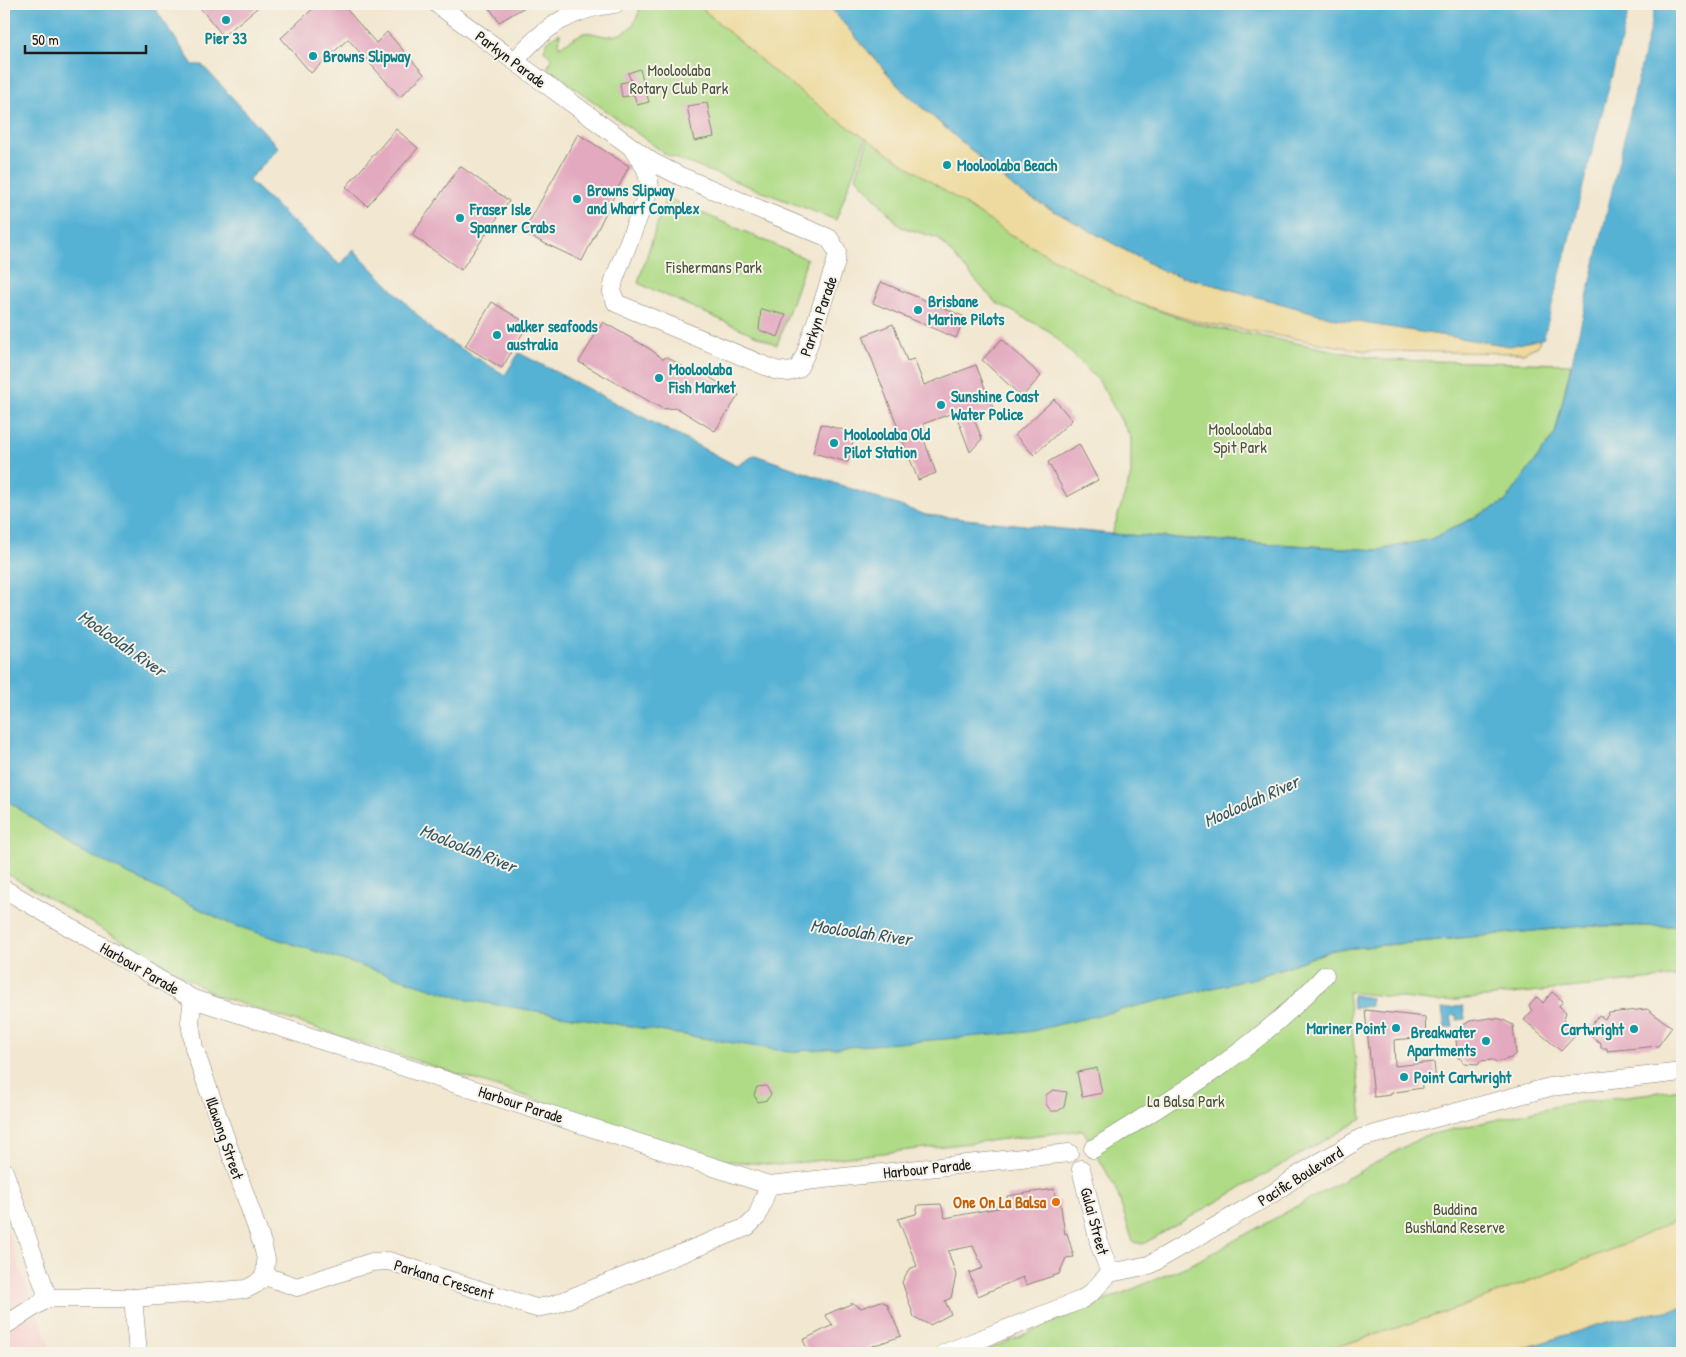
<svg xmlns="http://www.w3.org/2000/svg" width="1686" height="1357" font-family="'Patrick Hand',sans-serif">
<style>
.built{fill:#f7d0cd}
.green{fill:#afdb86;stroke:#667c51}
.sand{fill:#eeda9e;stroke:#857b5d}
.water{fill:#57b2d5;stroke:#3a6778}
.pier{fill:#f2e7d0}
.building{fill:#e3a9bf}
.lines{fill:none;stroke-linecap:round;stroke-linejoin:round}
.minor-casing{stroke:#878276;stroke-width:19}
.minor{stroke:#fff;stroke-width:18}
.culture-dot{fill:#0f9aa8;stroke:#f7f3e8;stroke-width:2}
.food-dot{fill:#e8710a;stroke:#f7f3e8;stroke-width:2}
.labels{text-anchor:middle;dominant-baseline:central;stroke-width:4;stroke-linejoin:round;paint-order:stroke}
.culture-label{font-size:16px;font-weight:bold;fill:#0d838f;stroke:#f7f3e8;text-anchor:start}
.street-label{font-size:16px;fill:#1c1c1c;stroke:#f7f3e8}
.park-label{font-size:16px;fill:#48553c;stroke:#f7f3e8}
.food-label{font-size:16px;font-weight:bold;fill:#c56008;stroke:#f7f3e8;text-anchor:end}
.water-label{font-size:18px;font-style:italic;fill:#345866;stroke:#f7f3e8}
</style>
<rect width="100%" height="100%" fill="#f7f3e8"/>
<filter id="ink" filterUnits="userSpaceOnUse"><feTurbulence type="fractalNoise" baseFrequency=".02" numOctaves="2"/><feDisplacementMap in="SourceGraphic" scale="10" xChannelSelector="R" yChannelSelector="G"/><feConvolveMatrix kernelMatrix="1 2 1 2 8 2 1 2 1" color-interpolation-filters="sRGB"/></filter>
<filter id="wash" filterUnits="userSpaceOnUse"><feTurbulence type="fractalNoise" baseFrequency=".0096" numOctaves="4" result="noise"/><feDisplacementMap in="SourceGraphic" scale="20" xChannelSelector="R" yChannelSelector="G"/><feGaussianBlur stdDeviation="1.12" result="paint"/><feColorMatrix in="noise" values="0 0 0 0 0 0 0 0 0 0 0 0 0 0 0 0 0 1.4 0 .05"/><feComposite in="paint" operator="in"/></filter>
<g filter="url(#wash)">
<rect width="100%" height="100%" fill="#f2e7d0"/>
<path class="built" d="M4,1220L21,1272L53,1353H4Z"/>
<g class="green">
<path d="M640,4H697L772,70L866,138L836,220L667,155L547,68L552,59L544,50C546,41 552,37 560,33L559,47C567,43 575,36 584,33C590,31 600,36 607,36C627,37 639,22 640,4Z"/>
<path d="M868,139L1011,235L1131,301L1193,323L1383,360L1571,364L1555,434L1505,502L1431,539L1379,550L1112,534L1131,475V438L1099,381L1049,331L995,302L938,238L901,227L856,177Z"/>
<path d="M666,197L807,259L777,345L638,283Z"/>
<path d="M4,798L73,847L1255,978L1333,950L1586,926H1682V976L1438,1002L1348,992L1362,1119L1143,1244L1133,1242L1116,1189L1083,1130L779,1165L725,1161L217,996L4,872Z"/>
<path d="M1682,1089V1217L1623,1245L1459,1308L1317,1353H980L1192,1264L1424,1136L1565,1104Z"/>
</g>
<g class="sand">
<path d="M697,4H827L902,90L1018,191L1163,271L1236,291H1498L1567,225L1538,346L1523,353L1365,351L1194,321L1131,301L1011,235L834,117L772,70Z"/>
<path d="M1682,1217V1308L1604,1323L1510,1353H1317L1459,1308L1623,1245Z"/>
</g>
<g class="water">
<path d="M4,4H152L193,65H202L279,148L248,180L340,265L354,250L435,333L505,375L519,353L737,466L755,455L926,515L1112,534L1237,542L1379,550L1431,539L1505,502L1555,434L1655,4H1682V926H1586L1333,950L1255,978L1028,1032L789,1052L467,1000L230,924L73,847L4,798Z"/>
<path d="M827,4H1631L1544,338L1510,346L1337,319L1163,271L1018,191L902,90Z"/>
<path d="M1352,995L1371,998V1006L1353,1008Z"/>
<path d="M1463,1006L1465,1019L1457,1020L1456,1015L1451,1016L1453,1027L1445,1028L1442,1009Z"/>
<path d="M1682,1308V1353H1510L1604,1323Z"/>
</g>
<g class="pier">
<path d="M1631,4H1633L1546,340L1544,338Z"/>
<path d="M1653,4H1655L1571,364L1569,362Z"/>
</g>
<g id="blocks">
<g class="building">
<path d="M197,4H262L223,36Z"/>
<path d="M318,4H342L376,43L387,32L424,74L400,97L348,39L311,73L281,38Z"/>
<path d="M487,4H530L499,22Z"/>
<path d="M640,69L649,102L637,105L634,95L622,97L620,83L631,81L628,73Z"/>
<path d="M707,103L714,137L694,141L687,106Z"/>
<path d="M396,129L418,148L367,206L346,187Z"/>
<path d="M578,134L629,166L582,261L523,233Z"/>
<path d="M460,166L509,201L461,270L412,235Z"/>
<path d="M881,282L965,317L956,338L873,303Z"/>
<path d="M492,302L528,324L502,368L465,346Z"/>
<path d="M761,309L786,315L778,337L759,330Z"/>
<path d="M603,322L650,349L663,359L667,357L697,375L699,371L739,395L715,431L677,408L663,409L579,362Z"/>
<path d="M893,324L907,361L914,359L924,385L976,365L994,411L974,419L982,439L970,452L955,412L923,424L928,438L924,440L936,473L918,480L863,336Z"/>
<path d="M1002,339L1041,376L1022,397L982,360Z"/>
<path d="M1054,399L1072,420L1034,455L1015,435Z"/>
<path d="M821,424L855,433L848,462L813,453Z"/>
<path d="M1079,444L1098,480L1067,497L1048,462Z"/>
<path d="M1552,992L1563,1001L1559,1006L1566,1012L1563,1022L1577,1034L1561,1051L1524,1020L1532,1011L1529,1006L1537,997L1543,1003Z"/>
<path d="M1647,1009L1672,1027L1658,1046L1607,1051V1048H1601V1043L1586,1033L1599,1015L1605,1019L1609,1013Z"/>
<path d="M1365,1010L1425,1017L1426,1037L1394,1040L1395,1066L1434,1062L1436,1083L1422,1084V1088L1390,1093L1391,1095L1374,1097Z"/>
<path d="M1490,1018L1501,1019L1513,1025L1516,1053L1511,1058L1496,1062L1493,1060L1480,1061L1478,1064L1464,1063L1462,1059L1458,1058L1455,1030L1470,1021Z"/>
<path d="M1097,1068L1102,1093L1082,1097L1077,1072Z"/>
<path d="M766,1086L771,1094L767,1100L758,1102L754,1095L757,1087Z"/>
<path d="M1053,1090L1067,1092L1064,1107L1058,1111H1051L1046,1104V1095Z"/>
<path d="M1054,1189L1056,1202L1060,1201L1065,1234L1067,1233L1074,1257L1066,1258L1059,1274L1026,1285L1023,1277L978,1296L969,1273L983,1268L973,1246L948,1251L956,1275L951,1298L945,1301L951,1314L930,1325L914,1317L902,1282L909,1269L917,1266L898,1219L916,1214L918,1205L941,1204L945,1218L1008,1206L1007,1196Z"/>
<path d="M881,1301L887,1304L901,1336L853,1353H809L803,1340L833,1325L825,1315L853,1303L861,1308Z"/>
</g>
</g>
</g>
<g filter="url(#ink)">
<use href="#blocks" fill-opacity="0" stroke="#878276" stroke-width="1"/>
<g class="lines">
<defs>
<g id="minor">
<path d="M437,4L652,162L680,176L829,238L837,251L836,262L805,355L798,369L789,372L775,370L616,303L612,292L614,280L650,187L646,169L633,150"/>
<path d="M515,61C542,28 572,8 615,4"/>
<path d="M4,889L193,999L769,1185L1069,1153"/>
<path d="M193,999L190,1022L194,1048L262,1243L266,1259L265,1276"/>
<path d="M1093,1149C1175,1098 1259,1047 1325,975"/>
<path d="M1081,1169L1100,1246L1110,1273"/>
<path d="M4,1171L48,1298"/>
<path d="M133,1298L138,1353"/>
<path d="M4,1326L48,1298H133L246,1289L256,1284L265,1276L297,1287L372,1262L389,1261L536,1308L553,1305L747,1227L757,1217L769,1185"/>
<path d="M945,1353L1081,1300L1091,1293L1110,1273L1149,1265L1275,1192L1300,1174L1361,1138L1550,1087L1682,1072"/>
</g>
</defs>
<use href="#minor" class="minor-casing"/>
<use href="#minor" class="minor"/>
</g>
</g>
<g class="culture-dot">
<circle cx="226" cy="20" r="5"/>
<circle cx="313" cy="56" r="5"/>
<circle cx="947" cy="165" r="5"/>
<circle cx="577" cy="199" r="5"/>
<circle cx="460" cy="218" r="5"/>
<circle cx="918" cy="310" r="5"/>
<circle cx="497" cy="335" r="5"/>
<circle cx="659" cy="378" r="5"/>
<circle cx="941" cy="405" r="5"/>
<circle cx="834" cy="443" r="5"/>
<circle cx="1396" cy="1028" r="5"/>
<circle cx="1634" cy="1029" r="5"/>
<circle cx="1486" cy="1041" r="5"/>
<circle cx="1404" cy="1077" r="5"/>
</g>
<circle class="food-dot" cx="1056" cy="1202" r="5"/>
<g class="labels">
<g class="culture-label">
<text x="226" y="38" text-anchor="middle">Pier 33</text>
<text x="323" y="56">Browns Slipway</text>
<text x="957" y="165">Mooloolaba Beach</text>
<text x="587" y="190">Browns Slipway<tspan x="587" dy="18">and Wharf Complex</tspan></text>
<text x="470" y="209">Fraser Isle<tspan x="470" dy="18">Spanner Crabs</tspan></text>
<text x="928" y="301">Brisbane<tspan x="928" dy="18">Marine Pilots</tspan></text>
<text x="507" y="326">walker seafoods<tspan x="507" dy="18">australia</tspan></text>
<text x="669" y="369">Mooloolaba<tspan x="669" dy="18">Fish Market</tspan></text>
<text x="951" y="396">Sunshine Coast<tspan x="951" dy="18">Water Police</tspan></text>
<text x="844" y="434">Mooloolaba Old<tspan x="844" dy="18">Pilot Station</tspan></text>
<text x="1386" y="1028" text-anchor="end">Mariner Point</text>
<text x="1624" y="1029" text-anchor="end">Cartwright</text>
<text x="1476" y="1032" text-anchor="end">Breakwater<tspan x="1476" dy="18">Apartments</tspan></text>
<text x="1414" y="1077">Point Cartwright</text>
</g>
<g class="street-label">
<text transform="translate(511 59) rotate(37)">Parkyn Parade</text>
<text transform="translate(818 316) rotate(-71)">Parkyn Parade</text>
<text transform="translate(140 968) rotate(30)">Harbour Parade</text>
<text transform="translate(521 1104) rotate(18)">Harbour Parade</text>
<text transform="translate(225 1138) rotate(71)">Illawong Street</text>
<text transform="translate(927 1168) rotate(-6)">Harbour Parade</text>
<text transform="translate(1300 1176) rotate(-32)">Pacific Boulevard</text>
<text transform="translate(1095 1221) rotate(75)">Gulai Street</text>
<text transform="translate(444 1279) rotate(17)">Parkana Crescent</text>
</g>
<g class="park-label">
<text x="679" y="70">Mooloolaba<tspan x="679" dy="18">Rotary Club Park</tspan></text>
<text x="714" y="267">Fishermans Park</text>
<text x="1240" y="429">Mooloolaba<tspan x="1240" dy="18">Spit Park</tspan></text>
<text x="1186" y="1101">La Balsa Park</text>
<text x="1455" y="1209">Buddina<tspan x="1455" dy="18">Bushland Reserve</tspan></text>
</g>
<g class="food-label">
<text x="1046" y="1202">One On La Balsa</text>
</g>
<g class="water-label">
<text transform="translate(122 643) rotate(35)">Mooloolah River</text>
<text transform="translate(1251 801) rotate(-24)">Mooloolah River</text>
<text transform="translate(468 848) rotate(22)">Mooloolah River</text>
<text transform="translate(861 932) rotate(8)">Mooloolah River</text>
</g>
</g>
<rect width="1686" height="1357" fill="none" stroke="#f7f3e8" stroke-width="20"/>
<path d="M25 45v8h121v-8" fill="none" stroke="#1c1c1c" stroke-width="2.5"/>
<text x="32" y="45" font-size="15" fill="#1c1c1c" stroke="#f7f3e8" stroke-width="4" paint-order="stroke">50 m</text>
</svg>
